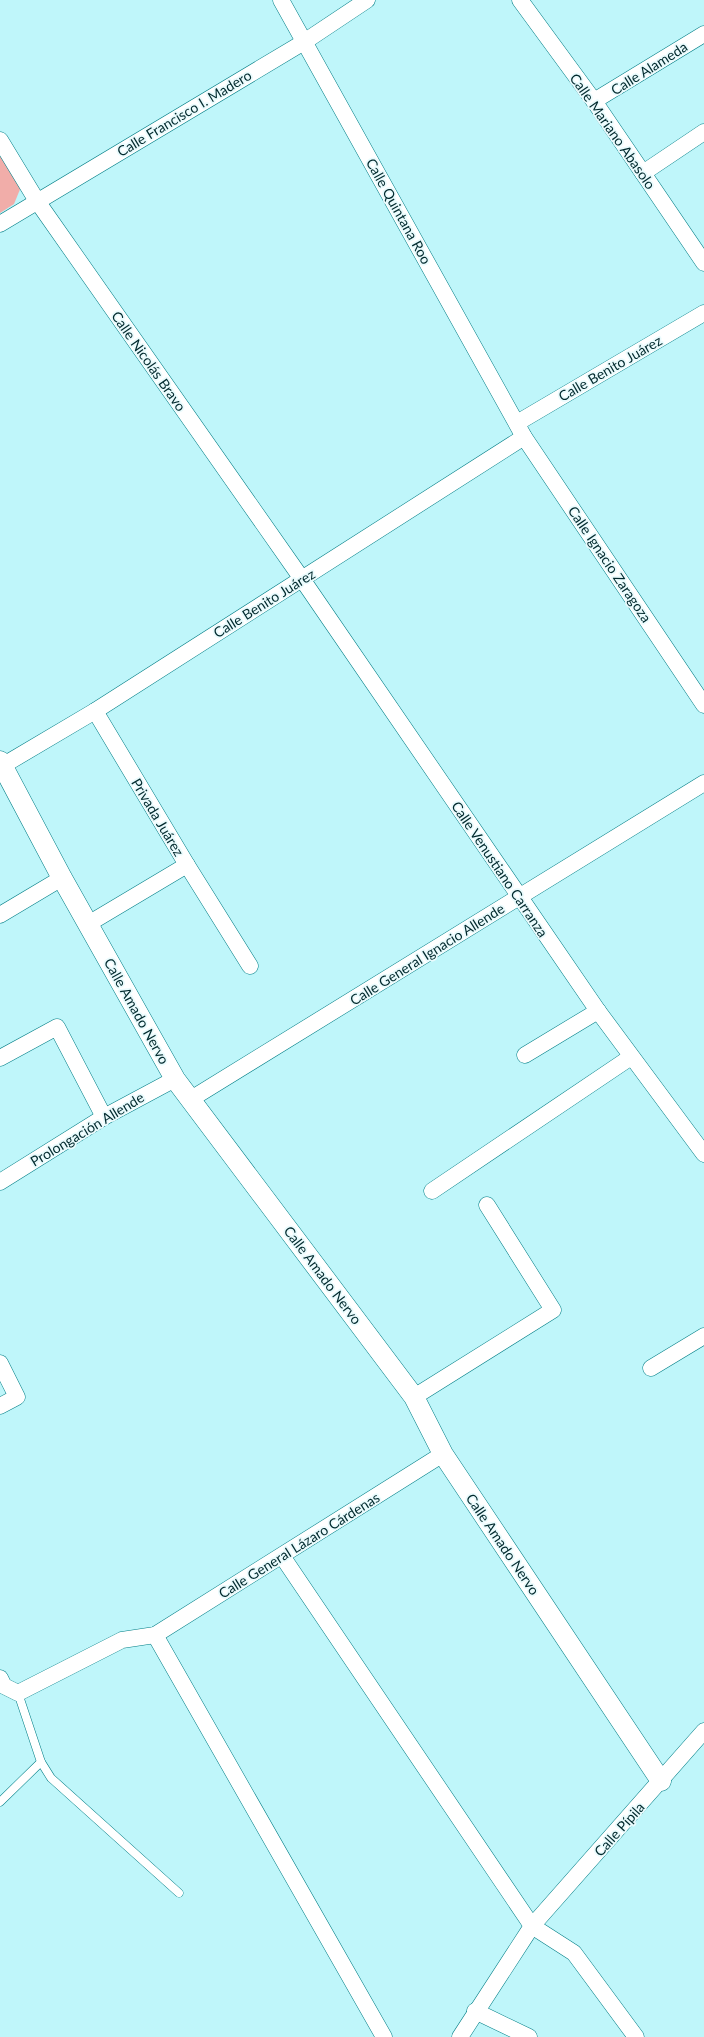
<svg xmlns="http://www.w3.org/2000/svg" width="704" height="2037" font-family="Lato,sans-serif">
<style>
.grass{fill:#f1ada9}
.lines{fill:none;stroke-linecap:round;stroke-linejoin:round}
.service-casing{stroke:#007e86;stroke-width:9}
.minor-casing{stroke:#007e86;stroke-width:17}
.tertiary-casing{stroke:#007e86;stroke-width:21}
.service{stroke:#fff;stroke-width:8}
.minor{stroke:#fff;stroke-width:16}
.tertiary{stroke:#fff;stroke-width:20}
.labels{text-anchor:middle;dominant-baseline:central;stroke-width:3.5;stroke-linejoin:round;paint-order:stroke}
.street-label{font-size:14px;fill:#00292d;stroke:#eafbfd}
</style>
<rect width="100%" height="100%" fill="#bff6fa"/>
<path class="grass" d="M0,153L21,187L14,204L0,213Z"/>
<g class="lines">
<defs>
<g id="service">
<path d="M18,1693L41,1762L51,1778L179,1893"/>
<path d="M0,1802L41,1762"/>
</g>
<g id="minor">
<path d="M281,0L524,437L704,705"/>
<path d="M520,0L594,101L704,263"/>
<path d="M594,101L704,34"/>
<path d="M0,140L37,201L302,579L598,1011L704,1154"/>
<path d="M643,173L704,132"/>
<path d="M0,224L304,42L367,0"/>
<path d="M517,423L704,313"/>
<path d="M95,711L187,865L250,966"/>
<path d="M2,766L95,711L524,437"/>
<path d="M0,915L62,878"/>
<path d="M88,924L187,865"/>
<path d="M525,1055L598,1011"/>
<path d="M0,1058L57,1027L104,1117"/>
<path d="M191,1099L704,783"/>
<path d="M0,1182L104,1117L175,1079"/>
<path d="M432,1191L631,1057"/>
<path d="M0,1363L17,1397L0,1406"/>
<path d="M651,1368L704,1336"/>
<path d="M414,1397L553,1310L487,1205"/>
<path d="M282,1556L532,1926L574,1953L636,2037"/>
<path d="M155,1635L384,2037"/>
<path d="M0,1678L4,1686L18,1693L122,1640L155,1635L443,1454"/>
<path d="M475,2011L529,2037"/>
<path d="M460,2037L532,1926L704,1731"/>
</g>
<path id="tertiary" d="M0,761L62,878L175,1079L414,1397L443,1454L661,1781"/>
</defs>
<use href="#service" class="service-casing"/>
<use href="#minor" class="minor-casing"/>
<use href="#tertiary" class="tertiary-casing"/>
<use href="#service" class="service"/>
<use href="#minor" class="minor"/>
<use href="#tertiary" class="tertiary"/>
</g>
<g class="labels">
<g class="street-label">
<text transform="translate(649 68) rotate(-32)">Calle Alameda</text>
<text transform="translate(184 113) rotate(-31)">Calle Francisco I. Madero</text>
<text transform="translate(613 131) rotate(55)">Calle Mariano Abasolo</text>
<text transform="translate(399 211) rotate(61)">Calle Quintana Roo</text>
<text transform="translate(149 361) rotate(55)">Calle Nicolás Bravo</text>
<text transform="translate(610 368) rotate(-30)">Calle Benito Juárez</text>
<text transform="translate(610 564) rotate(56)">Calle Ignacio Zaragoza</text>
<text transform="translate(264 603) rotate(-32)">Calle Benito Juárez</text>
<text transform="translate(158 817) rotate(59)">Privada Juárez</text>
<text transform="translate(500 869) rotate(56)">Calle Venustiano Carranza</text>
<text transform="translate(427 954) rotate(-32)">Calle General Ignacio Allende</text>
<text transform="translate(137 1011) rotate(61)">Calle Amado Nervo</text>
<text transform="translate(87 1129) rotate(-31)">Prolongación Allende</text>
<text transform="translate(323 1275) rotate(53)">Calle Amado Nervo</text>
<text transform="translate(503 1544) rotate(56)">Calle Amado Nervo</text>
<text transform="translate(299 1545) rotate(-32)">Calle General Lázaro Cárdenas</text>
<text transform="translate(619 1829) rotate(-48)">Calle Pípila</text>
</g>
</g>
</svg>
